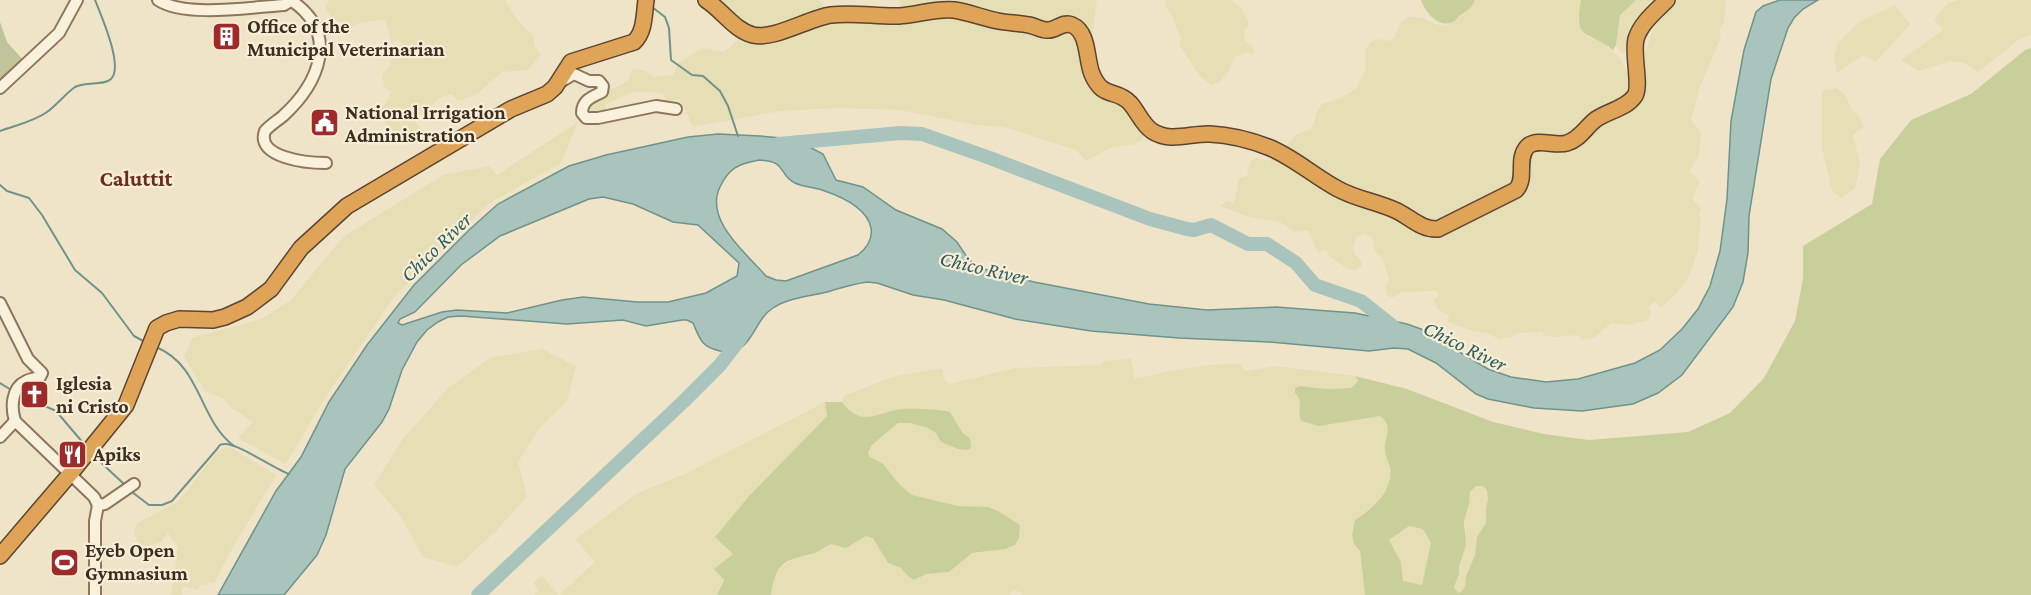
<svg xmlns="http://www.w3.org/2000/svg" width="2031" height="595" font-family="'Crimson Pro',serif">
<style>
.farmland{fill:#e6deb5}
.green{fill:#c9cf9b;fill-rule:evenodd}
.cemetery{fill:#bfc49a}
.water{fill:#a9c4bc;stroke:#6f938a;stroke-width:1.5;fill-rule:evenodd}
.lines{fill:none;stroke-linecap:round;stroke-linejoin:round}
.stream{stroke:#6f938a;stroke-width:2}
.river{stroke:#a9c4bc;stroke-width:14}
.minor-casing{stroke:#8d765c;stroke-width:14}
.highway-casing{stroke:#5b4430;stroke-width:18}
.minor{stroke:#faf1dc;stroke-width:10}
.highway{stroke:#e0a458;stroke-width:15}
.labels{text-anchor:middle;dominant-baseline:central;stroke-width:4.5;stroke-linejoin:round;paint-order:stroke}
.poi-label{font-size:20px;font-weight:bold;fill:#3d2e20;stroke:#f7eed8;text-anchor:start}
.water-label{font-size:21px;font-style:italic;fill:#2f5d5a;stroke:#f7eed8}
.quarter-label{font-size:22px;font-weight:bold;fill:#6b2e1e;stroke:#f7eed8}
</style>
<rect width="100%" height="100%" fill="#f0e4c8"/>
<g class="farmland">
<path d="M329,0H505L516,18L534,37V45L541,55L528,70L502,72L477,94L458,101L452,94L439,98L421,115H416L414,108L408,113L425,133L405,144L389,128L377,111L384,106L392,92L384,87L382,76L390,65L394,52L402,48L400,40L391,42L385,19L359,23L353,27L333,19L325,8Z"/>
<path d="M713,0H817L824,5L827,13L904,15L899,0H1097L1088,61L1090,69L1121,97L1144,131L1143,139L1135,144L1110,148L1088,160H1085L1076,150L1004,127L976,125L900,110L837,108L780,111L693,127L680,99L666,101L663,93L649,92H632L605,105L606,109L593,113L588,112L586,110L589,103L608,91L627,82L633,69L644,70L654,77L673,75L678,63L702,48L724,52L738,40L736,32Z"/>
<path d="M1165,0H1231L1241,7L1249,24L1244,31L1245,42L1252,45L1255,54L1246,53L1235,57L1228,72L1219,83L1211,85L1199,75L1179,44L1181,38L1172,16L1165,5Z"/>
<path d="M1475,0H1581L1578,21L1582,30L1589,38L1602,42L1620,58L1638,95L1643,74L1646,50L1651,36L1655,26L1678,0H1726L1724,23L1719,30L1721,37L1700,87L1691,120L1701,133L1699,154L1689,172L1700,181L1692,199L1701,208L1699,215L1701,218L1698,250L1689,276L1677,293L1661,308L1656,302L1648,306L1651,311L1648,320L1629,325L1611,323L1595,337L1581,340L1579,335L1555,337L1545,336L1542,332L1517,333L1513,337L1499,339L1486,333L1473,331L1448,322L1449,315L1438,310L1433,299L1439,296L1437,291L1402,292L1392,298L1387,295L1385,287L1389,280L1383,259L1375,251L1372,237L1364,234L1357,236L1353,245L1354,253L1361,260L1362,265L1355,271L1348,269L1330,257L1326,249L1318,253L1308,230L1295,232L1280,222L1250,217L1220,206L1228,201L1234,203L1239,178L1247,176L1250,162L1256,158L1269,161L1284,149L1295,135L1311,129L1314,123L1316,113L1322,104L1341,98L1356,89L1365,71V50L1371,42L1378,39L1387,41L1394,38L1401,22L1409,17L1423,18L1438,25L1446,26L1469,10Z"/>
<path d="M1636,0H1657L1628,50L1623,53L1616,46L1618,18L1621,12Z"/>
<path d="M1959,0H2031V35L2021,38L1978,72L1964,63L1950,61L1919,71L1901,60L1943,30L1934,19L1948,3Z"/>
<path d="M1895,5L1910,24L1876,62L1863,55L1837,73L1834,57L1838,43L1859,22Z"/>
<path d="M1836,88L1844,93L1853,112L1857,113L1864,126L1853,135L1860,165L1855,188L1841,198L1832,191L1822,148V91Z"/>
<path d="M578,122L561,163L488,204L394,297L328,393L286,464L238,438L253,422L230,407L224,399L205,391L184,357L192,338L261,319L291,300L343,237L443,175L489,166L497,175Z"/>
<path d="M542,349L576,366L567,401L541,426L518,462L527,497L496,531L457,567L423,557L401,517L374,485L402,440L448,388L490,358Z"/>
<path d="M1131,358L1135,379L1169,371L1209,365L1233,364H1240L1246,371L1275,366L1355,376L1358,380L1351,388L1326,389L1300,386L1301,403L1298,414L1301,421L1319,426L1380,416L1385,420L1388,426L1389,435L1385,447L1390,473L1388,487L1374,506L1355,520L1352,535L1354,544L1360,551L1365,595H1021L1022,593L1015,590L1008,595H771L775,576L781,567L802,554L815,553L831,544L841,547L851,546L863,537L870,536L878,544L888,563L901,568L908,576L918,579L927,574L949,572L972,553L991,551L1020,525L988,507L958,506L912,495L900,485L889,471L870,457L868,453L872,445L898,423H910L928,428L936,433L941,442L967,435L962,432L953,417L945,411H932L866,418L856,415L846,407L842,402L844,396L892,377L942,368L945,381L949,384L1015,368L1100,365L1105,361Z"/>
<path d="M825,402L827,416L750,495L716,536L733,555L717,595H534L539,590L533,583L542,576L559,595L595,562L575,539L638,493L687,473Z"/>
<path d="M227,447L232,448L276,475L232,549L214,583L208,582L206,585H200L198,590L182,586V595H171L178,547L168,533L161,542L145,547L140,545L135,536L134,529L138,523L179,501L218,451Z"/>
<path d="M1476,486H1483L1487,490L1488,500L1486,507V523L1477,537L1475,555L1466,576V583L1463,591L1458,593L1454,587L1459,574V566L1466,530L1464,518L1469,504L1470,492Z"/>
<path d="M1409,526L1423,529L1432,543L1422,585L1403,582L1401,562L1389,540Z"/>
</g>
<g class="green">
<path d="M1421,0H1475C1471,8 1469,10 1462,14C1457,17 1455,22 1450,23C1437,27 1424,10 1421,0Z"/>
<path d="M1581,0H1636L1620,15L1616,45L1613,50C1589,30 1573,42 1581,0Z"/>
<path d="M2031,48V595H1365L1360,551L1354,544L1352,535L1355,520C1372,509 1393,492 1390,468C1388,461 1384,452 1385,445C1387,433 1392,425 1380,416L1319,426L1301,421C1296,409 1305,404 1295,393V388L1300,386L1326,389L1351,388L1358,381L1355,376L1407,389L1493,422L1544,434L1589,440L1688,432L1730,413L1764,378L1795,321L1803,278V246L1872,204L1880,159L1911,120L1971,94L2025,50ZM1476,486H1483L1487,490L1488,500L1486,507V523L1477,537L1475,555L1466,576L1465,586L1462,591L1458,593L1454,587L1459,574V566L1466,545L1464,521L1469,504L1470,492ZM1409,526L1423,529L1431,543L1422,585L1403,581L1401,562L1389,540Z"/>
<path d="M825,402H842C862,429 877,412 902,409C913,408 939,409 950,412L962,432L970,439L971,448L967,450L958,449L941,442L936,433L928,428L910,423H898L872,445L868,453L870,457L883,464L900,485L912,495L958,506L988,507L998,511L1020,525L1019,538L1015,545L1005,549L972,553L949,572L927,574L914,580L908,576L901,568L888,563L873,538L866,536L848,547L845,548L831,544C826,546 820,551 815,553C784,560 776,562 771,595H717L724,580L714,569L733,554L715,537L750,495L827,416Z"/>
</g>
<path class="cemetery" d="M0,22L7,42L25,62L0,80Z"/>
<path class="water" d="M1780,0H1818L1803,9L1794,18L1788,28L1771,79L1749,216L1748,253L1743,282L1733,307L1682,375L1658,393L1633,404L1582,411L1534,408L1488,399L1476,394L1436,363L1408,349L1394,348L1369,351L1269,342L1179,338L1091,331L1015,319L944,300L913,295L877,283L867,282C853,284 840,288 827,292C810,296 788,298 773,308C751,322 754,356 720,351C701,347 700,339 693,323L687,320H682L646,326L623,320L567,324L461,316L448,317L438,322L427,330L417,342L402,370L389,409L382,422L345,469L326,535L317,555L284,595H218L276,491L301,457L329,402L367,345L414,285L469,230L498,204L569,166L606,155L688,137L718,134L760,136L782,138L804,144L823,154L836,180L863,187L896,210L942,229L957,242L969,260L984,269L1034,282L1149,304L1207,310L1276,307L1355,313L1407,324L1421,329L1488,369L1511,377L1546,382L1578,379L1635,363L1660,350L1682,329L1698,309L1710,286L1720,251L1727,199L1731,121L1744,50L1756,12L1763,6ZM759,160C788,161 778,175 795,183C803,187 813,187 822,190C840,196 867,207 871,228C873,240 867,248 858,255L786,281L776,280L766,276C746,253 704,220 720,187C729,168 738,164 759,160ZM603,197L633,204L673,222L698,225L739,263L737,276L706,293L668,302H637L583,297L562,300L507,313L457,310L442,312L402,325L398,323L400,319L415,312L461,265L500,236L589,199Z"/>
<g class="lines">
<g class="stream">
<path d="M652,7L665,17L669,28L671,60L692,75L703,76L720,91L728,106L738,136"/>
<path d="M0,131C16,125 33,122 47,112C57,105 65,94 75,87C86,81 104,86 111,79C124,67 101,15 95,0"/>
<path d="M0,185L7,191L29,198L42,215L75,270L102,293L134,336L145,342"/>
<path d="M156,347C202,366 198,419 234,446"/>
<path d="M0,383L13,391"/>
<path d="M18,394L56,411L84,444"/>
<path d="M94,456L125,485"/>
<path d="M132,492L149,505H162L172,501L217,449C220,445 220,444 225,444C239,444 273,468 289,474"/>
</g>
<g class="river">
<path d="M778,144L901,133L922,134L990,158L1150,219L1187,229L1194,230L1211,225L1248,244H1267L1296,263L1315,285L1361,301L1395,328"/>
<path d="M478,595L683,402L720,365L740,339"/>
</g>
<defs>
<g id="minor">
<path d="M158,0C185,18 251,7 284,5L292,0"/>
<path d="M292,1C340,34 319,83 283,116C277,121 270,125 265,131C255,158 308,163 326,163"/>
<path d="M562,81L574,74L589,81H599L603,86L602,92C592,97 582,100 582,113L586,118H598L656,106L676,109"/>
<path d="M0,88L59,33L77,0"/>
<path d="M0,303L28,359L42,373L40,377C36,378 30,379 26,381C11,388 11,408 15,421"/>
<path d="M15,421L94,497L98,505"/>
<path d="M0,437L15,421"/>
<path d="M98,505L105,504L134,484"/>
<path d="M95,595V521L98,505"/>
</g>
<g id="highway">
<path d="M706,0C722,10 734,30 753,35C774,40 809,18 831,15C855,12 877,17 899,16C917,15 936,8 954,10C968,12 983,18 998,21C1008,23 1019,23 1029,25C1035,26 1041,30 1047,30C1056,31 1062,21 1072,25C1089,32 1086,60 1092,74C1103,100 1116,88 1130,103C1138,112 1142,124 1152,131C1170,143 1191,133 1210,134C1229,135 1250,140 1268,147C1292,156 1315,177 1338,189C1356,199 1378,202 1397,211C1411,218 1422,230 1438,229L1516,190C1527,178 1516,160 1527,147C1537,137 1555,147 1567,143C1580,139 1585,128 1595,120C1607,111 1625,109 1634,97C1642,88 1632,55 1636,39C1641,23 1655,12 1667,0"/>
<path d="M0,556L70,474L126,405L157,328L166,323L179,319L213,320L225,317L247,307L271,289L301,248L347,206L511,109L547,94L555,87L571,62L634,42C645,32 644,14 646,0"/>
</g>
</defs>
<use href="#minor" class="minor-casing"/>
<use href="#highway" class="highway-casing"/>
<use href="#minor" class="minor"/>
<use href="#highway" class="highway"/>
</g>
<defs>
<symbol id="building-square" viewBox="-11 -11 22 22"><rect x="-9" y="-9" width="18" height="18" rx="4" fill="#9e2a2b" stroke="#f7eed8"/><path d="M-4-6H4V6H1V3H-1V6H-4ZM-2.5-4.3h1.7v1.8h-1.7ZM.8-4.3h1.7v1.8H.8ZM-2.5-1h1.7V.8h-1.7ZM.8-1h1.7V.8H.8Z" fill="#fff"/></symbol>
<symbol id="civic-square" viewBox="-11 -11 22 22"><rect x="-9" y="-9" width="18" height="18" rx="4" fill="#9e2a2b" stroke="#f7eed8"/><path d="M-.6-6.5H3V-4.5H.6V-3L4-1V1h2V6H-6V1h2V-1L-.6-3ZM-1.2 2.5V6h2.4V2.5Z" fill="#fff"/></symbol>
<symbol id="church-square" viewBox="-11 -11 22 22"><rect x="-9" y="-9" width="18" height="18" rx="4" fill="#9e2a2b" stroke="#f7eed8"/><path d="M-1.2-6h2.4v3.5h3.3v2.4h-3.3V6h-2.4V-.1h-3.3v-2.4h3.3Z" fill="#fff"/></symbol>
<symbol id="restaurant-square" viewBox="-11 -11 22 22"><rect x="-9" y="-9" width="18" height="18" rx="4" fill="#9e2a2b" stroke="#f7eed8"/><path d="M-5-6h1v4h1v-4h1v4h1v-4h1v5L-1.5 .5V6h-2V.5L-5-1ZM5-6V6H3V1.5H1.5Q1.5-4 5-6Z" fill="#fff"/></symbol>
<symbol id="stadium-square" viewBox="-11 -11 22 22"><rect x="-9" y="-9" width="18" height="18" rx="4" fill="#9e2a2b" stroke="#f7eed8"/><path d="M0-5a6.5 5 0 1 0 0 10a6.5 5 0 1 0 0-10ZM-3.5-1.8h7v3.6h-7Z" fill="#fff"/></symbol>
</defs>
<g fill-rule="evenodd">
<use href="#building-square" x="210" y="20" width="33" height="33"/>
<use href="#civic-square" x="308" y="106" width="33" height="33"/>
<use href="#church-square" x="18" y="378" width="33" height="33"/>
<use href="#restaurant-square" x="56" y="438" width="33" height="33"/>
<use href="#stadium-square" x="48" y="546" width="33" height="33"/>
</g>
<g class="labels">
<g class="poi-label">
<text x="247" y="26">Office of the<tspan x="247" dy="23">Municipal Veterinarian</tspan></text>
<text x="345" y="112">National Irrigation<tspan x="345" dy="23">Administration</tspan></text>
<text x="56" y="383">Iglesia<tspan x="56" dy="23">ni Cristo</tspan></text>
<text x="93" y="454">Apiks</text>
<text x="85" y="550">Eyeb Open<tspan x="85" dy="23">Gymnasium</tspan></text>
</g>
<g class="water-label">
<text transform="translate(436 247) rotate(-44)">Chico River</text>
<text transform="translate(984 268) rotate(13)">Chico River</text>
<text transform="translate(1465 346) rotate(26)">Chico River</text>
</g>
<g class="quarter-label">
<text x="136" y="178">Caluttit</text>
</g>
</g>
</svg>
